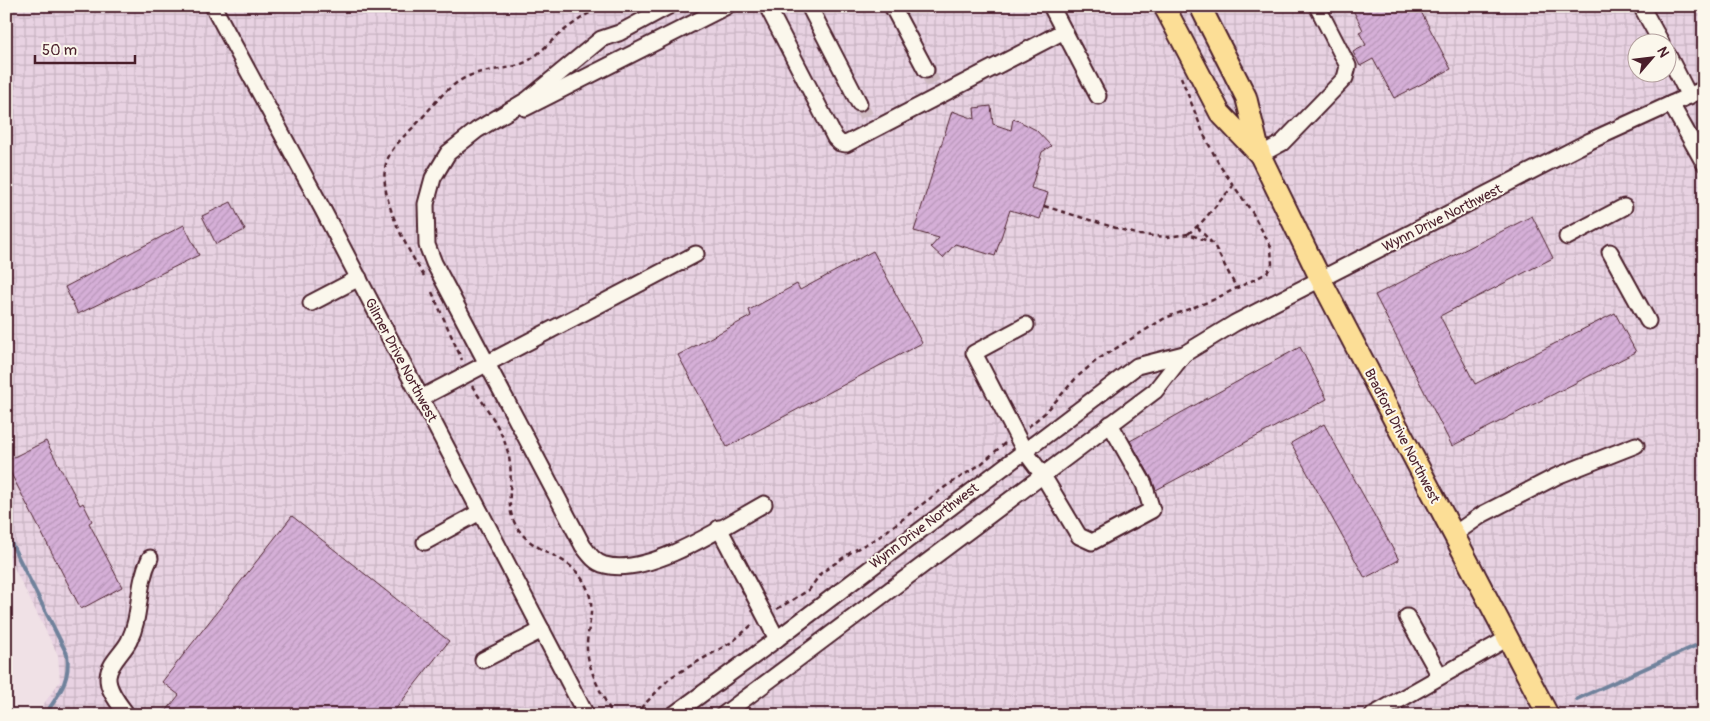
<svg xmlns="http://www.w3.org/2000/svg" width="1710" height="721" font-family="Pangolin,sans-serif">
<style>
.industrial{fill:url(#industrial-grid);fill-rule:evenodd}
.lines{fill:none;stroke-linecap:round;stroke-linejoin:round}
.stream{stroke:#6f829c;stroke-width:4}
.building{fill:url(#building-hatch);stroke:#4a1f2b}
.minor-tunnel{stroke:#cfbac1;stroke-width:15;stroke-dasharray:15 8;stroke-linecap:butt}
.minor-casing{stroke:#4a1f2b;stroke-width:19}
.major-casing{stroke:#4a1f2b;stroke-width:24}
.path{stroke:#4a1f2b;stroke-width:2.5;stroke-dasharray:5 4;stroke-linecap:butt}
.minor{stroke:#fbf7ec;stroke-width:15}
.major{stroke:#fcde96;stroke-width:20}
.labels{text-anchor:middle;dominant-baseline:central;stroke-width:4;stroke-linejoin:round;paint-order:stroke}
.street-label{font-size:14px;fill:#4a1f2b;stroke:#fbf7ec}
</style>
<defs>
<pattern id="industrial-grid" width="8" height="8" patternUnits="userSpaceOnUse" patternTransform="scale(1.25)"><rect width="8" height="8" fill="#e8d2e2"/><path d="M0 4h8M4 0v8" fill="none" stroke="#c8b4c2"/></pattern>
<pattern id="building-hatch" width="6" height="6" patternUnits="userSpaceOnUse" patternTransform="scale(1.25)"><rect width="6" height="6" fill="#d5afd7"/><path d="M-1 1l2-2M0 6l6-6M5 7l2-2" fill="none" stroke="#b896b9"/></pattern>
</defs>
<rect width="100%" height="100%" fill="#f0e1e6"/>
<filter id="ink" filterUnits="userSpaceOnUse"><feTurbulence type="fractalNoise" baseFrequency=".02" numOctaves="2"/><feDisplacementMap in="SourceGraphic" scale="10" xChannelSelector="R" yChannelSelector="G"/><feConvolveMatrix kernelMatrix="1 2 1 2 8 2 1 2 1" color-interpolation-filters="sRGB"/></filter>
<g filter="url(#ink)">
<path class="industrial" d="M6,6H1704V715H36L60,681L58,655L6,552ZM1638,42H1668V72H1638Z"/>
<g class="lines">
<g class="stream">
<path d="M6,533L67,654C71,680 59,694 45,715"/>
<path d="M1577,699L1704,642"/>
<path d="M1514,715L1516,713"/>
</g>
</g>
<g class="building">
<path d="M1351,6H1418L1451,69L1394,98L1373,59L1360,66L1353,52L1366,45L1359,32L1363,30Z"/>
<path d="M991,106L993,124L1011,130L1013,119L1019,121L1036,130L1051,146L1042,152L1031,188L1048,193L1040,219L1010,210L995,256L955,244L943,258L931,247L939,238L914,231L952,111L975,119L974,108Z"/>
<path d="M231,202L245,230L216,244L202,216Z"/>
<path d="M1532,216L1553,258L1440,316L1475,384L1615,313L1636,352L1452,446L1375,295Z"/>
<path d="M184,225L199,255L78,314L65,287Z"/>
<path d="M873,251L922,343L727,447L678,355L751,316L749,310L797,284L800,290Z"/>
<path d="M1300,347L1327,399L1156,490L1152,479L1130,441Z"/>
<path d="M1324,424L1399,560L1365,578L1291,443Z"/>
<path d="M46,441L80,505L83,503L92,521L89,523L122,587L81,609L6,464V461Z"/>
<path d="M292,516L449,641L391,715H163L179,695L162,682Z"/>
</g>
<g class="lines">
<g class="minor-tunnel">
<path d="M926,70L934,85"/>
<path d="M859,103L868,120"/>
</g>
<defs>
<g id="minor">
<path d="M213,6L323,210L586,715"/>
<path d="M669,6L619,33L601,39L527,100L477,130L448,153L433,178L426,204L427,245L434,263L583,546C589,554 595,563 605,565C649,577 726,525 764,504"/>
<path d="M767,6L835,138L840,143L846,144L1064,31"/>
<path d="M809,6L859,103"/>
<path d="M892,6L926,70"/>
<path d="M1051,6L1098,96"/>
<path d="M1641,6L1661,42"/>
<path d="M1668,55L1689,96"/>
<path d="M1671,104L1704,163"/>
<path d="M525,108L727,6"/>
<path d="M1260,155L1282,143L1345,78L1348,66L1317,6"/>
<path d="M1567,237L1624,207"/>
<path d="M1610,252L1648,321"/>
<path d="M311,303L359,278"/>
<path d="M1026,325L974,353L1024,450L1042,474L1079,536L1092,542L1152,510L1144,484L1110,424"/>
<path d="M421,398L696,254"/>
<path d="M719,528L777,639"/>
<path d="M1453,535L1483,514L1557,476L1636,445"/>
<path d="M425,542L480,512"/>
<path d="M1407,617L1440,676"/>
<path d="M483,660L542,630"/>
<path d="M127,715C120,705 107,690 108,677C109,663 123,653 129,641C142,615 136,586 150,558"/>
<path d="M673,715L777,639L1137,366L1184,354L1235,323L1590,141L1704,89"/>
<path d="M723,715L1155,391L1184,354"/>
<path d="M1373,715L1508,638"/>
</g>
<g id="major">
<path d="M1164,6L1220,113L1260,155"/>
<path d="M1200,6L1246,97L1260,155L1321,280L1548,715"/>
</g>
</defs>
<use href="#minor" class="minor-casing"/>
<use href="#major" class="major-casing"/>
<g class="path">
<path d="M1044,206L1139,235L1168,237L1188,234L1211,242"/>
<path d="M1197,227L1214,245L1237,289"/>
<path d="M1188,234L1201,223L1233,186"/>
<path d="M424,276C407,249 372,187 389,156C396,141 411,131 421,119C436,102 448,85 469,76C488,68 509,71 528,61C539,54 547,45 557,36C571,25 585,15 601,6"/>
<path d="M432,292L462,360"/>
<path d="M472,386C488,411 507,435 510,464C513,487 504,507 517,527C534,556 571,552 587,588C596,608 588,623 587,644C586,667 602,695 613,715"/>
<path d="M1028,427L1046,412L1077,377L1097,360L1165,318L1213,300L1267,273L1272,264L1271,247L1252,212L1220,166L1204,135L1181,77"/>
<path d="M777,609L809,590L821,573L853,551L879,537L945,487L981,464L1005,443"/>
<path d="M634,715L671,677L732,642L753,624"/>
</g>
<use href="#minor" class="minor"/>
<use href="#major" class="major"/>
</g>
</g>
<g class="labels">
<g class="street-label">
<text transform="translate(1442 218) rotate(-27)">Wynn Drive Northwest</text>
<text transform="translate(401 360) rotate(62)">Gilmer Drive Northwest</text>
<text transform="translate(1402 436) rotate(63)">Bradford Drive Northwest</text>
<text transform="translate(924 526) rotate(-37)">Wynn Drive Northwest</text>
</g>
</g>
<rect width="1710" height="721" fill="none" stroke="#fbf7ec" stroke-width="25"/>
<rect x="12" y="12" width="1685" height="696" fill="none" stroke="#4a1f2b" stroke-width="2" filter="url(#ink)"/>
<g transform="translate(1652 58) rotate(62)"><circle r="24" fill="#fbf7ec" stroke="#b4a19f"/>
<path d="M0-4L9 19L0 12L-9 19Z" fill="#4a1f2b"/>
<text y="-8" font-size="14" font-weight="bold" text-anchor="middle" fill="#4a1f2b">N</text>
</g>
<path d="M35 55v8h100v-8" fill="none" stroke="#4a1f2b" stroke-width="2.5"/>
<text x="42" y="55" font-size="15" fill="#4a1f2b" stroke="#fbf7ec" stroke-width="4" paint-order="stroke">50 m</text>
</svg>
